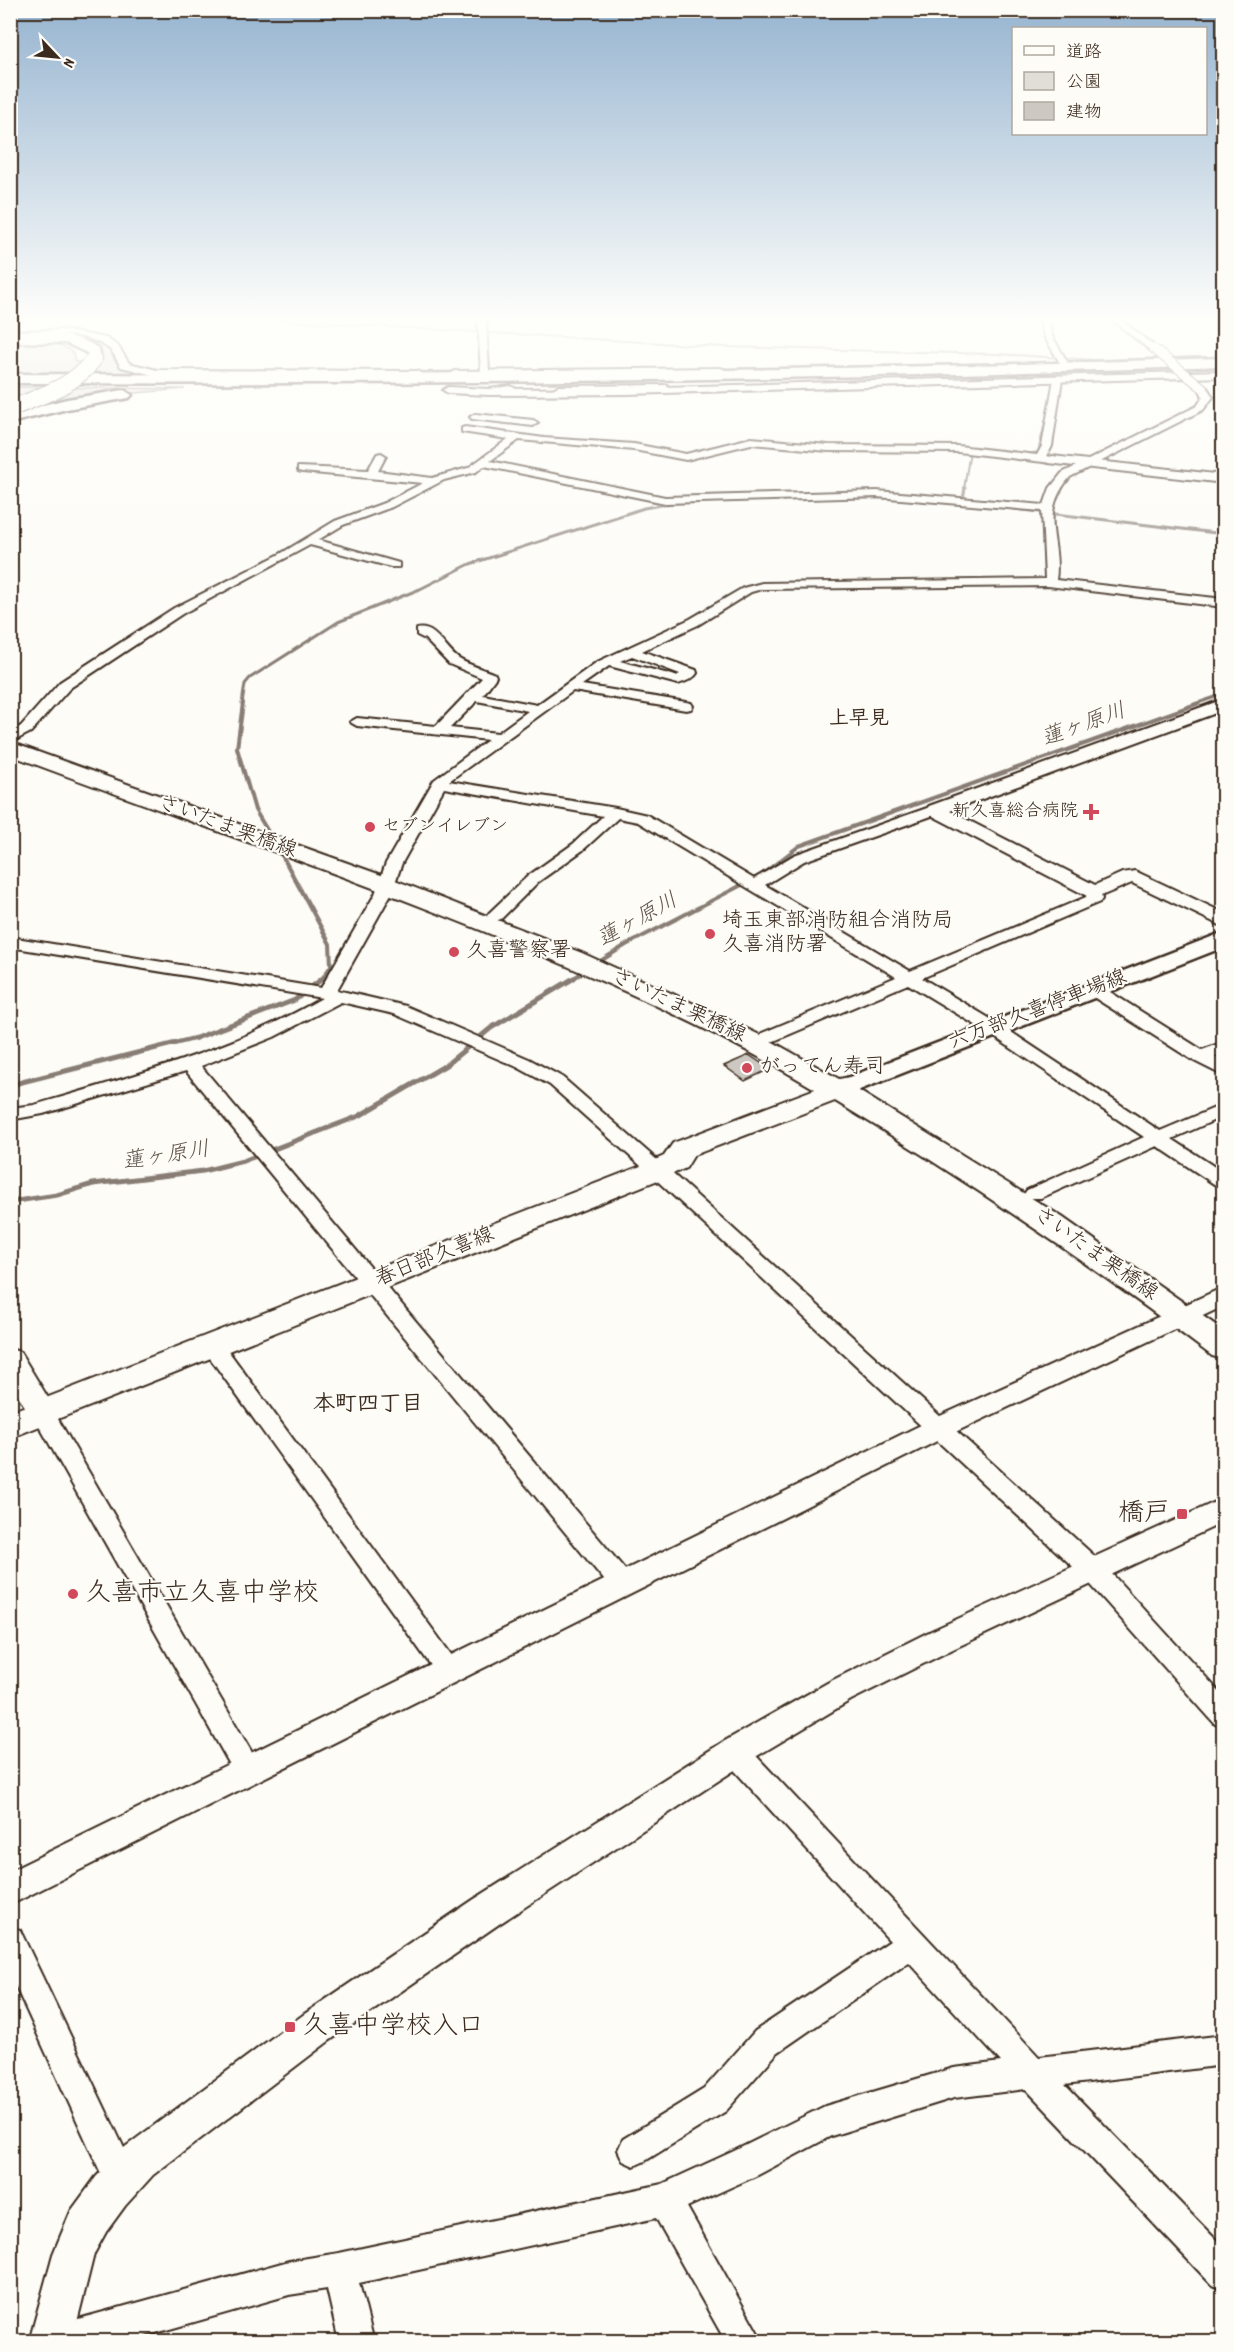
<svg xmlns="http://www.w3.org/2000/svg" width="1234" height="2352" font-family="Dekko,'Klee One',sans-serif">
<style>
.green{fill:#e1ded7;stroke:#8e847a;stroke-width:1.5}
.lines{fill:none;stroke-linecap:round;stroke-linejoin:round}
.stream-far3{stroke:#887d74;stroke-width:2}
.stream-far2{stroke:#887d74;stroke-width:3}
.stream-far1{stroke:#887d74;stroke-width:4}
.stream{stroke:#887d74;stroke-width:5}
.building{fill:#cdc8c2;stroke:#3b2a1e;stroke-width:1.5}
.minor-casing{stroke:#3b2a1e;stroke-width:4}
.tertiary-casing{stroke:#3b2a1e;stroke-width:4}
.secondary-casing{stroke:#3b2a1e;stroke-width:5}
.primary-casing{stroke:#3b2a1e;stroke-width:4}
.motorway-casing{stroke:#3b2a1e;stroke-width:5}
.minor{fill:#fdfcf7;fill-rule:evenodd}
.tertiary{fill:#fdfcf7;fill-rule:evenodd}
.secondary{fill:#fdfcf7;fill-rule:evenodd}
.primary{fill:#fdfcf7;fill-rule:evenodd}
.motorway{fill:#fdfcf7;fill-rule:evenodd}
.minor-bridge-casing{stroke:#3b2a1e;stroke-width:11;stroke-linecap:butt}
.motorway-bridge-casing{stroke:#3b2a1e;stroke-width:18;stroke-linecap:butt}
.minor-bridge{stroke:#fdfcf7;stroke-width:9}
.motorway-bridge{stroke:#fdfcf7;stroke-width:16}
.poi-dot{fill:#d1495b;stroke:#fdfcf7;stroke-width:2}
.labels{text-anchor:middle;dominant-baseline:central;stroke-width:4.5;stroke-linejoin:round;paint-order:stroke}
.far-poi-label{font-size:18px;fill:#3b2a1e;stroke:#fdfcf7;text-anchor:end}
.far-quarter-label{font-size:20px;font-weight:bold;fill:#3b2a1e;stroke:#fdfcf7}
.street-label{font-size:21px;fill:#3b2a1e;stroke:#fdfcf7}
.poi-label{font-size:21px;fill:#3b2a1e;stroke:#fdfcf7;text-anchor:start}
.water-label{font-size:22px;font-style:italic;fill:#615349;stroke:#fdfcf7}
.neighbourhood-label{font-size:22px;font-weight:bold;fill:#3b2a1e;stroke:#fdfcf7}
.near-poi-label{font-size:26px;fill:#3b2a1e;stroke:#fdfcf7;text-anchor:start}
</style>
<rect width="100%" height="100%" fill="#fdfcf7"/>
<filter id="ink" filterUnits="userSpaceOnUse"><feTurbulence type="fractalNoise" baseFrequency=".0167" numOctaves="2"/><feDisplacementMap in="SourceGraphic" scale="12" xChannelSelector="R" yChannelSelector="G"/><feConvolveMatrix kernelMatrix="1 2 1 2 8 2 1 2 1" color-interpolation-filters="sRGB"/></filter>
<g filter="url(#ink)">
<g class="green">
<path d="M65,336L102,344L108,348L115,361L121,366L152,374H11V342C30,342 59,339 73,353L75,362L100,361V350Z"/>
<path d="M17,387L185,389L122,394L11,416V411L26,404L11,402V388Z"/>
</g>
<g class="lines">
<g class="stream-far3">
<path d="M275,320L726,347L996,354L1096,360L1209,357"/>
<path d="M1026,454L1038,452L1051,397"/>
<path d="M964,489L970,451"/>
</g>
<g class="stream-far2">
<path d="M846,498H891"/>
<path d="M963,499L965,488"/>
<path d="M1014,509L1224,534"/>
<path d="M242,704L245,684L250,678L338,622L420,589L470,564L644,508L678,502"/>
<path d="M1195,704L1224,694"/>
</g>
<g class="stream-far1">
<path d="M243,703L237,748L255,810L273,840"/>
<path d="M278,848L330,944L331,966L322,979"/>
<path d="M594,965L626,945L761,875L799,846L1199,703"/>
<path d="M572,979L587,970"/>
</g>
<g class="stream">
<path d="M10,1085L196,1038L295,1000L323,978"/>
<path d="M10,1202L57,1195L93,1184L203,1171L243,1161L359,1116L446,1065L491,1028L574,978"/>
</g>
</g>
<path class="building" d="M749,1055L770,1069L745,1081L724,1066Z"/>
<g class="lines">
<defs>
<g id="minor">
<path d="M478,320H486L489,371L510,372V376H485L481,373Z"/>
<path d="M1040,320H1048L1052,336L1068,363L1067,365L1060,363L1044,336Z"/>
<path d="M1112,320H1121L1158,349L1151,351Z"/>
<path d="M1058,376L1062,379L1052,446L1047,456L1056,458V462L1052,463L958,452L828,451L751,444L686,460L634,450L519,440L490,461L665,497L877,491L1044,505L1050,488L1062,473L1197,406L1203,397L1199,388L1203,385L1206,386L1213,397L1203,410L1070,477C1037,516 1062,540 1056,580L1224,599V607L1048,586L762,589L751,592L698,625L642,651L696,670L697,673C694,679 684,682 678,684L609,666L582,685L686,702L691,703L693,706L691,709L686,710L573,691L449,781L616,808L647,815L754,879L794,855L930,807H940L942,810L940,813L804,861L765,885L910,971L1086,897L1088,889H1100L1102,899L1100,902L922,978L999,1024L1160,1131L1224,1104V1116L1172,1139L1224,1173V1188L1217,1186L1157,1146L1041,1198H1027L1024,1194L1027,1190L1144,1137L987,1032L908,984L774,1041H762L759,1037L762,1033L896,977L638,822L618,818L583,850L538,882L501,919L495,921L487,916L489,913L528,876L573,844L603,816L444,788L402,863L391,894L337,990L406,1006L529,1059L562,1077L664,1166L1101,1562L1224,1697V1727L1215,1724L1083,1576L650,1174L550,1085L517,1067L394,1014L341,1002L274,1037L201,1066L632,1578L635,1585L632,1592L623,1595L614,1592L186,1071L43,1114L10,1120V1108L34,1105C133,1076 232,1050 322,998L10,947V937L321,988L375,894L386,863L434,780L488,740L357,726L350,722L357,718L436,726L482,678L449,664L425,639L417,635V629C436,625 445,650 459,659C469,665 483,669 495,674L496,677L483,695L537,705L597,662L690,619L743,588L762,583L1045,579L1042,511L877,497L665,503L484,466L476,472L444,480L392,507L343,525L318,540L399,563V567H391L310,545L182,614L70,688L31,732L10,743V733L21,726L60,682L174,608L280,554L335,521L384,503L423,483L302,472L298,471V467L368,470L377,454L381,453L386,456L378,471L432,478L468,468L508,439L462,432V428L465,427L544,438L634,444L686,454L751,438L828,445L958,446L1037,455L1042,446L1054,379ZM632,656L680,674L676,676L620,661ZM477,701L528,711L498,733L450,728Z"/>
<path d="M667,385L668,387L664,390L558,392L553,389L558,386Z"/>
<path d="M511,386L516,389L514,391L489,395L448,393L443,390L448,387L489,389Z"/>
<path d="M475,414L533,420L538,423L533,426L472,419L470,417Z"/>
<path d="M1093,984L1099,985L1202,1050L1224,1042V1054L1215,1057L1224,1063V1076L1194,1061L1087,993L1084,989L1087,985Z"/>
<path d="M213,1339L221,1341L458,1664L462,1671L458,1678L449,1682L440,1678L205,1351L202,1346L205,1341Z"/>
<path d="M43,1405L51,1407L258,1763L262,1771L258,1779L248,1783L238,1779L32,1413L35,1407Z"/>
<path d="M735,1741L745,1744L1039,2057L1224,2035V2065L1065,2085L1224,2248V2290L1212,2285L1026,2089L954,2098L831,2136L758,2175L687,2207L763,2342H726L656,2218L359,2283L374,2342H339L327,2289L289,2295L124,2342H43L48,2330L60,2324L289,2261L339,2253L662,2184L734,2151L825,2106L954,2068L1001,2062L909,1962L777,2053L726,2111L645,2161L634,2166L623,2161L618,2150L623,2139L704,2089L755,2031L890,1941L725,1760L721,1752L725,1744Z"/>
<path d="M10,1927L20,1930L133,2167L137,2179L133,2191L121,2195L109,2191L10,1974Z"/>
</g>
<g id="tertiary">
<path d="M63,330L106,338L118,346L129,363L157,370L417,371L422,374L417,377L157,376L121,367C117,361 114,352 108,348C82,329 40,335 10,337V331Z"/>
<path d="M720,368L724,369V373L455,377L450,374L455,371Z"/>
<path d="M1224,371V377L627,394L489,395L483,392L489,389L627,388Z"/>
<path d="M1052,456L1224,475V483L1048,463L1046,460Z"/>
<path d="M1224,699V710L950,811L1095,885L1122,873L1135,871L1224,913V927L1132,883L1101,896H1087L929,814L926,810L929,806Z"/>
<path d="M1224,1287V1306L949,1435L10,1905V1871L929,1421Z"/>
<path d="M10,1349L20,1352L53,1406L57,1413L53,1420L43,1423L33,1420L10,1382Z"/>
<path d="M1224,1498V1522L953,1649L851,1700L747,1762L499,1924L329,2041L153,2175L125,2206L106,2232L94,2254L72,2342H29L53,2254L71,2211L96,2177L125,2147L303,2015L473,1900L723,1742L829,1682L931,1631Z"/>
</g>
<path id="secondary" d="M1224,932V947L862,1089L853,1092L844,1089L840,1084L844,1079Z"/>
<path id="primary" d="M10,742L395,880L582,953L673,994L764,1037L839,1079L850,1077L860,1079L864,1085L859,1091L1062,1217L1224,1331V1359L1212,1356C1091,1264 965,1179 835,1101L694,1155L686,1168L668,1176L10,1438V1412L646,1164L664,1156L673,1143L815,1089C718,1031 616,986 512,943C347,875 178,818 10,755Z"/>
<g id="motorway">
<path d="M10,334C41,333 74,330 99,349L101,359L99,362H89L87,353L66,343L10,342Z"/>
<path d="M1224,358V366C819,380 415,385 10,383V374C415,376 819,371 1224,358Z"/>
<path d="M124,390L132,395L129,398L67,409L10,423V413L67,399Z"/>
</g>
</defs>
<use href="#minor" class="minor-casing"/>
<use href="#tertiary" class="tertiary-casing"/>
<use href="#secondary" class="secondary-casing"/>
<use href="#primary" class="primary-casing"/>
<use href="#motorway" class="motorway-casing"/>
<use href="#minor" class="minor"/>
<use href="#tertiary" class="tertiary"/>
<use href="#secondary" class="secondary"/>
<use href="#primary" class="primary"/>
<use href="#motorway" class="motorway"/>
<defs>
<path id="minor-bridge" d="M1154,349L1203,388"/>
<path id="motorway-bridge" d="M17,406C46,394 75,385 94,359"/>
</defs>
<use href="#minor-bridge" class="minor-bridge-casing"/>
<use href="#motorway-bridge" class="motorway-bridge-casing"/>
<use href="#minor-bridge" class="minor-bridge"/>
<use href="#motorway-bridge" class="motorway-bridge"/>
</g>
</g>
<linearGradient id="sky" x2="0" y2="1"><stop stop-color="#96b4d0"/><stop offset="0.49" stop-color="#fefefb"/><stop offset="1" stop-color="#fefefb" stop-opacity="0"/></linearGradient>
<rect width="1234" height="649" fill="url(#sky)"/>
<g class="poi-dot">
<path d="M1088 803h6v6h6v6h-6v6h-6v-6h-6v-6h6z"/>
<circle cx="370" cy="827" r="6"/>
<circle cx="710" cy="934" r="6"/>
<circle cx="454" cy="952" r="6"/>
<circle cx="747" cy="1068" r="6"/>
<rect x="1176" y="1508" width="12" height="12" rx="3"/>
<circle cx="73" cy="1594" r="6"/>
<rect x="284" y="2021" width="12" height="12" rx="3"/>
</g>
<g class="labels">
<g class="far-poi-label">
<text x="1078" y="812">新久喜総合病院</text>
<text x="382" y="827" text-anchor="start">セブンイレブン</text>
</g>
<g class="far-quarter-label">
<text x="859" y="720">上早見</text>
</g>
<g class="street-label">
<text transform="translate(227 828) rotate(20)">さいたま栗橋線</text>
<text transform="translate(678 1007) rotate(25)">さいたま栗橋線</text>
<text transform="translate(1038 1011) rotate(-21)">六万部久喜停車場線</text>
<text transform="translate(1095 1255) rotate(35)">さいたま栗橋線</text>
<text transform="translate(435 1258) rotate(-22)">春日部久喜線</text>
</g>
<g class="poi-label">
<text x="722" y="922">埼玉東部消防組合消防局<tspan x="722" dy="24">久喜消防署</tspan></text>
<text x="466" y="952">久喜警察署</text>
<text x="759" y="1068">がってん寿司</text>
</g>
<g class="water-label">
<text transform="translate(1084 726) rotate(-20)">蓮ヶ原川</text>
<text transform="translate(638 921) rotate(-29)">蓮ヶ原川</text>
<text transform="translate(166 1157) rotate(-9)">蓮ヶ原川</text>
</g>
<g class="neighbourhood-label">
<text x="368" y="1405">本町四丁目</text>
</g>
<g class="near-poi-label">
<text x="1170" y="1514" text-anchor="end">橋戸</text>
<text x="85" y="1594">久喜市立久喜中学校</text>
<text x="302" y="2027">久喜中学校入口</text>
</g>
</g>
<rect width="1234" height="2352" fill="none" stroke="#fdfcf7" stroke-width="36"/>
<rect x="18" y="18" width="1198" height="2316" fill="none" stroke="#3b2a1e" stroke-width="2" filter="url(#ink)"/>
<rect x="1012" y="27" width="195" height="108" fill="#fdfcf7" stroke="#afa8a0" stroke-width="1.5"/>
<rect x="1024" y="46" width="30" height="9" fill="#fdfcf7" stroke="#afa8a0" stroke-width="1.5"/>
<text x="1066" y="57" font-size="18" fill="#3b2a1e">道路</text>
<rect x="1024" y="72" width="30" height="18" fill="#e1ded7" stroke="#afa8a0" stroke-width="1.5"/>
<text x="1066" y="87" font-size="18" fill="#3b2a1e">公園</text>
<rect x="1024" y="102" width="30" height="18" fill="#cdc8c2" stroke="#afa8a0" stroke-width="1.5"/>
<text x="1066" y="117" font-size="18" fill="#3b2a1e">建物</text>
<g transform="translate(57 57) rotate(116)" stroke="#fdfcf7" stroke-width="4.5" paint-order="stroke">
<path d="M0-4.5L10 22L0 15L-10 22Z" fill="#3b2a1e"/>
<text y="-9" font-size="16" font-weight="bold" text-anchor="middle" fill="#3b2a1e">N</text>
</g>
</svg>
